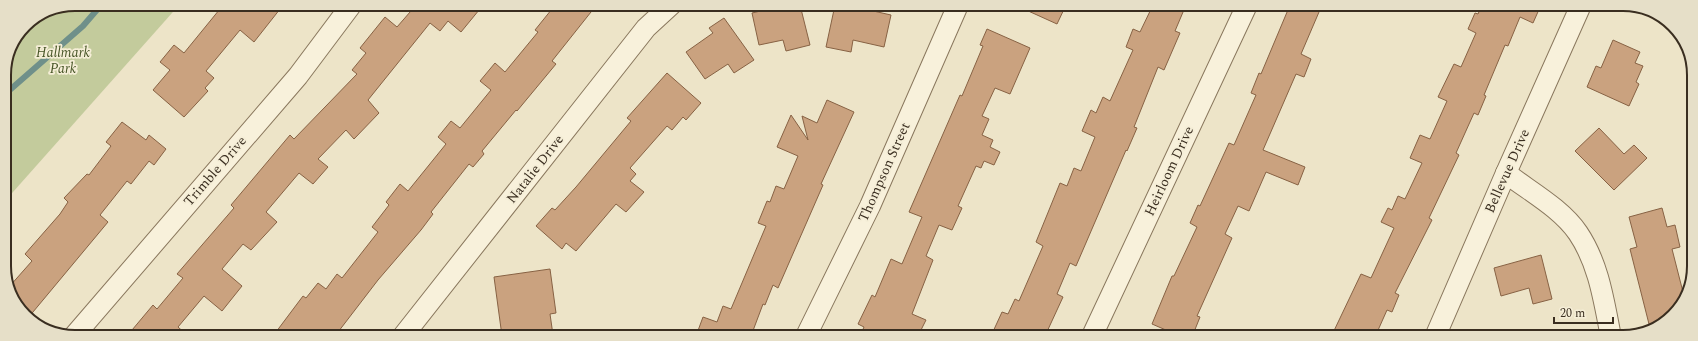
<svg xmlns="http://www.w3.org/2000/svg" width="1698" height="341" font-family="Spectral,serif">
<style>
.green{fill:#c3cb9c}
.lines{fill:none;stroke-linecap:round;stroke-linejoin:round}
.stream{stroke:#6f908a;stroke-width:6}
.building{fill:#caa27f;stroke:#876244}
.street-casing{stroke:#89775d;stroke-width:22}
.street{stroke:#f8f1db;stroke-width:20}
.labels{text-anchor:middle;dominant-baseline:central;stroke-width:3.5;stroke-linejoin:round;paint-order:stroke}
.park-label{font-size:14px;font-style:italic;fill:#485628;stroke:#f5eed7}
.street-label{font-size:14px;fill:#3a2e20;stroke:#f5eed7}
.rim{fill:none;stroke:#3a2e20;stroke-width:2}
</style>
<rect width="100%" height="100%" fill="#ede4c8"/>
<path class="green" d="M75,4H180L5,201L4,70L25,25L48,9Z"/>
<g class="lines">
<path class="stream" d="M4,95L83,26L102,4"/>
</g>
<g class="building">
<path d="M224,4H284L254,42L240,30L206,71L214,78L205,88L208,91L184,117L153,90L170,70L160,62L174,45L184,53Z"/>
<path d="M417,4H484L461,32L448,21L440,31L430,23L368,100L379,113L354,139L346,130L318,159L328,167L313,184L299,173L266,212L277,222L251,250L243,244L222,269L242,286L222,311L204,296L178,327L188,336H127L153,305L157,309L183,278L177,274L234,208L231,205L290,135L294,139L357,74L352,70L366,53L360,48L385,17L397,27Z"/>
<path d="M556,4H581L591,12L552,61L556,64L517,111L516,110L482,151L484,154L473,167L469,164L431,212L433,214L421,230L378,280L335,336H273L303,296L306,298L318,283L326,289L337,274L342,278L378,232L372,227L389,205L386,202L400,184L408,191L446,144L438,137L451,121L460,128L491,90L480,81L495,63L505,72L538,32L535,30Z"/>
<path d="M786,5H800L810,45L786,51L783,40L759,45L752,13Z"/>
<path d="M835,5H860V8L891,15L884,47L853,40L851,52L826,47Z"/>
<path d="M1015,5H1066L1057,24Z"/>
<path d="M1153,5H1186L1175,31L1180,33L1164,70L1158,67L1134,127L1137,128L1127,151L1126,150L1076,266L1070,263L1057,294L1063,297L1045,336H991L1002,312L1008,314L1015,299L1019,301L1043,246L1036,242L1060,183L1067,186L1074,168L1081,171L1095,137L1082,131L1091,110L1096,113L1103,97L1110,101L1133,50L1126,47L1133,29L1140,32Z"/>
<path d="M1290,5H1322L1301,54L1311,59L1304,77L1296,74L1263,150L1305,167L1298,185L1266,172L1249,211L1238,206L1225,234L1232,238L1197,316L1200,317L1192,337H1182L1152,324L1172,276H1174L1197,227L1190,223L1198,205L1200,206L1229,143L1234,145L1256,95L1251,93L1259,73L1261,74Z"/>
<path d="M1482,5H1541L1533,23L1520,17L1508,46L1505,45L1484,95L1486,96L1478,115L1474,113L1456,153L1459,155L1429,218L1432,220L1395,293L1399,295L1392,312L1387,310L1375,337H1331L1361,274L1371,278L1394,228L1381,222L1388,208L1392,210L1398,196L1405,199L1422,163L1410,158L1420,135L1430,139L1447,101L1438,97L1454,64L1461,67L1476,33L1468,29L1475,13L1478,14Z"/>
<path d="M724,18L754,60L734,73L728,64L705,79L686,52L713,33L709,28Z"/>
<path d="M987,29L1030,48L1010,94L995,88L982,116L989,119L982,135L993,140L990,147L1000,152L994,165L984,161L981,168L976,166L958,206L962,208L952,230L939,225L926,256L933,260L912,314L926,320L918,336H860L864,327L858,324L872,295L875,297L891,259L902,264L922,217L909,212L960,95L962,96L983,46L980,45Z"/>
<path d="M1613,40L1640,52L1635,63L1643,66L1636,82L1639,84L1629,106L1587,87L1596,66L1601,68Z"/>
<path d="M667,73L701,103L686,120L683,117L672,130L667,126L630,168L636,174L630,181L644,192L626,212L616,204L576,251L566,243L562,249L536,226L552,208L555,210L576,187L631,121L627,118Z"/>
<path d="M827,100L854,112L821,184L823,185L778,288L773,285L765,305L763,304L751,336H696L703,317L717,322L723,306L731,309L766,226L758,223L767,201L770,202L776,186L784,189L798,156L777,147L791,115L808,140L802,116L817,123Z"/>
<path d="M122,122L146,140L149,135L166,149L154,165L149,161L131,184L127,181L100,215L108,222L28,318L25,316L9,287L32,261L25,254L60,214L68,202L64,198L87,174L89,175L111,146L106,142Z"/>
<path d="M1599,128L1624,154L1634,145L1647,158L1614,190L1575,151Z"/>
<path d="M1662,208L1667,227L1675,225L1680,247L1672,249L1684,296L1670,319L1650,328L1630,249L1637,247L1629,217Z"/>
<path d="M1541,255L1552,299L1533,304L1529,288L1501,296L1494,268Z"/>
<path d="M550,269L556,313L550,314L553,335L502,336L494,277Z"/>
</g>
<g class="lines">
<defs>
<g id="street">
<path d="M1506,173C1529,191 1561,208 1578,233C1599,264 1604,302 1611,337"/>
<path d="M74,336L298,76L352,4"/>
<path d="M403,336L646,28L671,5"/>
<path d="M806,336L870,206L958,5"/>
<path d="M1092,336L1247,5"/>
<path d="M1435,337L1506,173L1581,5"/>
</g>
</defs>
<use href="#street" class="street-casing"/>
<use href="#street" class="street"/>
</g>
<g class="labels">
<g class="park-label">
<text x="63" y="52">Hallmark<tspan x="63" dy="16">Park</tspan></text>
</g>
<g class="street-label">
<text transform="translate(535 169) rotate(-52)">Natalie Drive</text>
<text transform="translate(215 171) rotate(-49)">Trimble Drive</text>
<text transform="translate(1169 171) rotate(-65)">Heirloom Drive</text>
<text transform="translate(1507 171) rotate(-66)">Bellevue Drive</text>
<text transform="translate(884 172) rotate(-66)">Thompson Street</text>
</g>
</g>
<path d="M0 0H1698V341H0ZM75 11H1623A64 64 0 0 1 1687 75V266A64 64 0 0 1 1623 330H75A64 64 0 0 1 11 266V75A64 64 0 0 1 75 11Z" fill="#e6dfc8" fill-rule="evenodd"/>
<path class="rim" d="M75 11H1623A64 64 0 0 1 1687 75V266A64 64 0 0 1 1623 330H75A64 64 0 0 1 11 266V75A64 64 0 0 1 75 11Z"/>
<path d="M1554 317v6h59v-6" fill="none" stroke="#3a2e20" stroke-width="2"/>
<text x="1560" y="317" font-size="12" fill="#3a2e20" stroke="#f5eed7" stroke-width="3" paint-order="stroke">20 m</text>
</svg>
